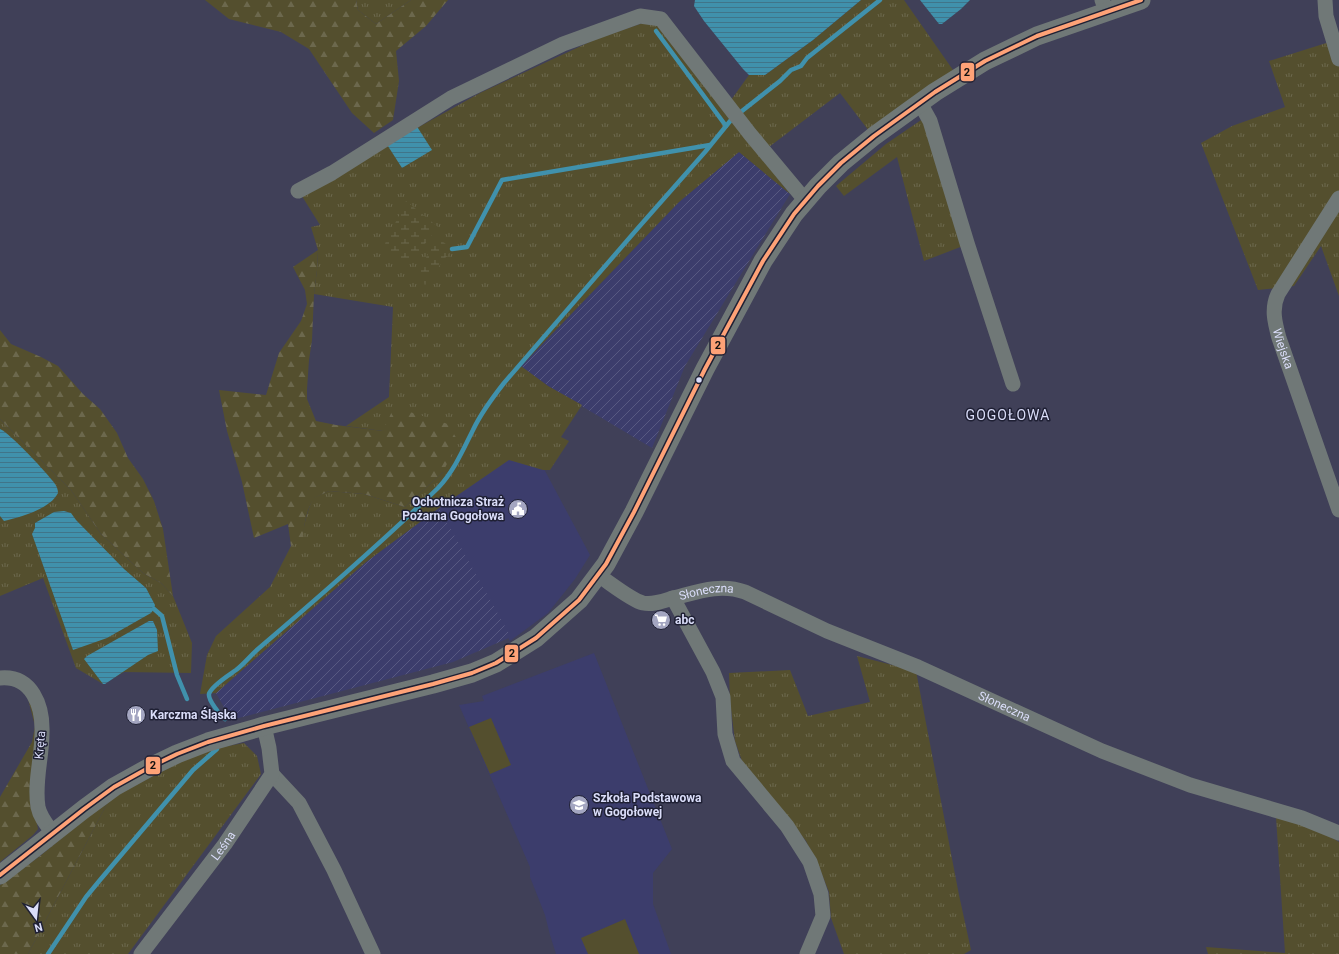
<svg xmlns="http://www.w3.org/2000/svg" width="1339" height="954" font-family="Roboto,sans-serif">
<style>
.built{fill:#3c3d6c}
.industrial{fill:url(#industrial-furrows)}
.grass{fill:url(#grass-tufts)}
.forest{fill:url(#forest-firs)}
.wetland{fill:url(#wetland-marsh)}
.green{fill:#544f2e}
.water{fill:url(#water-rules)}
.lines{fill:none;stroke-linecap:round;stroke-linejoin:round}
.stream{stroke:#4091ac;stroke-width:4.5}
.minor{stroke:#707877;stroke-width:15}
.tertiary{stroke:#707877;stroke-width:19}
.bus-1-casing{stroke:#1f2034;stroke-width:7}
.bus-1{stroke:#fea277;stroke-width:4}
.bus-dot{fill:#daddf9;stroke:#1f2034;stroke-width:1.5}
.labels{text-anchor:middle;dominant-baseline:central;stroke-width:3;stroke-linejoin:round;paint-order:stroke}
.street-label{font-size:12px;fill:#daddf9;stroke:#1f2034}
.poi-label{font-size:12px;font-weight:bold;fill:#daddf9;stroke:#1f2034;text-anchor:start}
.quarter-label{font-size:14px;letter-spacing:1px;fill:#daddf9;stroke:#1f2034}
.line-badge{stroke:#1f2034;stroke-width:1.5}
.pale-badge-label{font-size:11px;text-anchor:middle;font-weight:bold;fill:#111}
</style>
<defs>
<pattern id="industrial-furrows" width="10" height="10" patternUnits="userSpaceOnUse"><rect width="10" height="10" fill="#3c3d6c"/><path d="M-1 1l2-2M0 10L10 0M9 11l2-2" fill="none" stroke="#585982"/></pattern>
<pattern id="grass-tufts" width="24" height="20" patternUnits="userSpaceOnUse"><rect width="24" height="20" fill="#544f2e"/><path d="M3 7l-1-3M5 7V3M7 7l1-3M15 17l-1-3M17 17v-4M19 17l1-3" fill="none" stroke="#6c684d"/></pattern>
<pattern id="forest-firs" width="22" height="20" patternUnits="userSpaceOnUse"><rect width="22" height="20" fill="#544f2e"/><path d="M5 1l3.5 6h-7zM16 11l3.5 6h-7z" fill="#6c684d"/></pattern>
<pattern id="wetland-marsh" width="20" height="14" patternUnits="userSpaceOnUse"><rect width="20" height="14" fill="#544f2e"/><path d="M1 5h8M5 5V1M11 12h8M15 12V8" fill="none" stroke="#6c684d"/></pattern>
<pattern id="water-rules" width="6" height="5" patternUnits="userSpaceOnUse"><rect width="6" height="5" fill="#4091ac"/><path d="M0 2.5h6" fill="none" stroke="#40758a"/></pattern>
</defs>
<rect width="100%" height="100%" fill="#404058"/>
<g class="built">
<path d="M509,459L544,469L590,555L575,579L548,613L510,641L438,507Z"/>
<path d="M594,653L672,849L653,873V904L671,954H556L550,935L545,915L530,877V867L459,705L484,701L482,696Z"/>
</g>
<g class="industrial">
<path d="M739,152L790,194L685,366L652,448L548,386L521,367L679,202Z"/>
<path d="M439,508L511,637L453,662L231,720L216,693L366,562Z"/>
</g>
<g class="grass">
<path d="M356,0H411L376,24L358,10Z"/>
<path d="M861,0H904L953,70L869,131L840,93L769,147L731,100L749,75H765L813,40Z"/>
<path d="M643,23L659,26L790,194L739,152L679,202L521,366L548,386L582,405L561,437L569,441L550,470H543L509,460L439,508L366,562L216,693L200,694L207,655L216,636L270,587L291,546L302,539C304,524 307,512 313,498L329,491L364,494L405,507L443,472L383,431L346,426L389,397L393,307L314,294L317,270L318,250L311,227L320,225L300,193L480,93L596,39Z"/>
<path d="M1339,39V296L1321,246L1294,286L1258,290L1201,143L1232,126L1285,107L1269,61Z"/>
<path d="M924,118L963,246L924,261L897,157L844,196L836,186L886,144Z"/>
<path d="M0,419L71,490L101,534L143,573L161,583L173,596L192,643L191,673L124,672L103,684L76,668L43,578L0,596Z"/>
<path d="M857,656L916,671L959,895L971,950L964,954H844L831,918L829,892L819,867L806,841L742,761L735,741L730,701L729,673L790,670L808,716L870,702Z"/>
<path d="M244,743L257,756L261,774L128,954H28L110,798L202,751Z"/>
<path d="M1276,817L1320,830L1339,842V954H1208L1206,947L1285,953Z"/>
</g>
<g class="forest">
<path d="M205,0H356L358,10L376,24L411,0H448L426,26L396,51L399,81L393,120L374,133L352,113L309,49L281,32L229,19Z"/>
<path d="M318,250L317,270L314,294L312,340L309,360L307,389V399L316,421L336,425L383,431L394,407L448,424L458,441L443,472L405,507L364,494L329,491L314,498C306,511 304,524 303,540L291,546L288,524L254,538L242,482L227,431L219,390L266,395L279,353L301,321L307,304L305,290L293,267Z"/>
<path d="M0,330L11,344L41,357L58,366L83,394L100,409L117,433L128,458L143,479L154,501L163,529L173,596L161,583L143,573L101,534L71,490L0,419Z"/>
<path d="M19,686C40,698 40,736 36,757C35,765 31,773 31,781C31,797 35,813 38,829L33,835L0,862V797L32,742L35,726L28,699L23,689Z"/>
<path d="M110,798L28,954H0V885L40,856Z"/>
</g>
<g class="wetland">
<path d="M406,201L438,227L407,267L383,248Z"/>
<path d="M437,237L452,249L425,285L418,273Z"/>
</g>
<g class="green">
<path d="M491,718L511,765L490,774L469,727Z"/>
<path d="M625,919L639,954H588L581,938Z"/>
</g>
<g class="water">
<path d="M695,0H861L813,40L765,75H749L743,69L704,21L694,6Z"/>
<path d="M920,0H970L961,9L942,24H939Z"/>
<path d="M416,125L432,150L402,168L386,143Z"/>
<path d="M0,429C11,434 47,473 55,484C57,487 58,490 58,493C50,509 21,517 4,521L0,516Z"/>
<path d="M64,511L71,513L76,520L124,569L146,588L155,605L154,609L151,613L107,638L73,650L32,534L35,528V523L54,512Z"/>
<path d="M149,621H153L157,630L158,651L148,655L105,684H103L84,659L87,656Z"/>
</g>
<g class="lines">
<g class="stream">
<path d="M656,31L726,126"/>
<path d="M742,111L780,81L791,70L801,66L807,58L880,0"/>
<path d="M452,249L467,247L502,180L710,145"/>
<path d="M154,609L162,616L177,675L187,699"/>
<path d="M225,719C220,715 208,700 209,694C211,686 229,675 236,670C244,664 250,656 258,649C319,597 380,544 438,488C454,471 463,450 473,430C481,413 493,397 504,383L638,228L705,152L731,120"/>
<path d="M48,954L86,897L100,880L193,770L217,749"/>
</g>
<g class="minor">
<path d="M1102,0L1106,11"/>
<path d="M1325,0L1326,16L1339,59"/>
<path d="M920,103L930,121L967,243L1013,384"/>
<path d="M298,191L332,173L451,98L563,44L640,16L661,19L750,134L805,200"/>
<path id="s1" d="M1339,198L1278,294C1271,309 1275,323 1279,338L1339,510"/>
<path id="s2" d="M598,575C609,582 631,600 643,603C653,605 663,601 673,598C697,592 720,583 745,592L827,631L918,667L1102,751L1190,785L1302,818L1339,833"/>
<path d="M673,598L713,672L723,697L725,734L733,761L787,826L810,862L821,894L823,916L807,954"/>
<path d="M0,678C32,675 43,706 42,733C42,758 34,782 38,807C40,817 47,825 53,833"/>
<path d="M272,774L299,803L334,870L373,954"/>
<path id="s3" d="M141,954L225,844L272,774L269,748L264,726"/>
</g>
<path class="tertiary" d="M0,875L84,809L114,787L150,767L177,754L208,742L264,726L433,684L472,673L496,663L536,638L579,600L606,564L634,512L705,369L763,261L794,214L818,186L841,163L874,136L935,92L985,61L1037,36L1141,0"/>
<defs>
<path id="bus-1" d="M0,875L84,809L114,787L150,767L177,754L208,742L264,726L433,684L472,673L496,663L536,638L579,600L606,564L634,512L705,369L763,261L794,214L818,186L841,163L874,136L935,92L985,61L1037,36L1141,0"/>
</defs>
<use href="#bus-1" class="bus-1-casing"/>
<use href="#bus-1" class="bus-1"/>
</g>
<defs>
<symbol id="civic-disc" viewBox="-11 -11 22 22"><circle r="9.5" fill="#a4a6c1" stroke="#1f2034"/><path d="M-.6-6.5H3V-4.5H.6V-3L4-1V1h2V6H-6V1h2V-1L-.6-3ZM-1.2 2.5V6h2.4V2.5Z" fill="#fff"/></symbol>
<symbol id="supermarket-disc" viewBox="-11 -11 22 22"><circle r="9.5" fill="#a4a6c1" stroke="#1f2034"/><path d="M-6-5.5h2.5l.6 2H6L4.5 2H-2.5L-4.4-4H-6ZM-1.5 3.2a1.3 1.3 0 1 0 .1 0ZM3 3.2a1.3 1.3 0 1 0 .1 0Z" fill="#fff"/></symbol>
<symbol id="restaurant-disc" viewBox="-11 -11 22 22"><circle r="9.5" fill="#a4a6c1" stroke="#1f2034"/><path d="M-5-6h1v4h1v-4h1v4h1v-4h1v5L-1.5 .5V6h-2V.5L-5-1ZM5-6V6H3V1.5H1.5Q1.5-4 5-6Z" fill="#fff"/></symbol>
<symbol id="school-disc" viewBox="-11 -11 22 22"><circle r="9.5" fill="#a4a6c1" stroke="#1f2034"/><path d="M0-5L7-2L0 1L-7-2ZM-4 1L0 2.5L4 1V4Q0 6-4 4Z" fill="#fff"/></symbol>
</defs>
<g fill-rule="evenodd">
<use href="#civic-disc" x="507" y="498" width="22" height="22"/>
<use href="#supermarket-disc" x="650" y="609" width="22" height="22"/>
<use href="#restaurant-disc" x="125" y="704" width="22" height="22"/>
<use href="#school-disc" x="568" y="794" width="22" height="22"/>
</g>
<circle class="bus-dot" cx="699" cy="380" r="3.5"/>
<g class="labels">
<g class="street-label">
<text stroke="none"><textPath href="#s1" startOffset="170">Wiejska</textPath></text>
<text stroke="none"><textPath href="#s2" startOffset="118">Słoneczna</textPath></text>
<text stroke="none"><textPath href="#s2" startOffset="441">Słoneczna</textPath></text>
<text transform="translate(40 745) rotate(-85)">Kręta</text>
<text stroke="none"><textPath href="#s3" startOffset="136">Leśna</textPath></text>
</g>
<g class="poi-label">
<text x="504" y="502" text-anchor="end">Ochotnicza Straż<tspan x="504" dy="14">Pożarna Gogołowa</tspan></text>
<text x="675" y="620">abc</text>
<text x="150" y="715">Karczma Śląska</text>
<text x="593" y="798">Szkoła Podstawowa<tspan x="593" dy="14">w Gogołowej</tspan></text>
</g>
<g class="quarter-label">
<text x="1008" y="415">GOGOŁOWA</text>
</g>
</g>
<g class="line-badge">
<rect x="960" y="62" width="15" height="20" rx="4" fill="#fea277"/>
<rect x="710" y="336" width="16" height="19" rx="4" fill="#fea277"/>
<rect x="504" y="644" width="15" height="19" rx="4" fill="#fea277"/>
<rect x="145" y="756" width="16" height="19" rx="4" fill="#fea277"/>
</g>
<g class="pale-badge-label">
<text x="967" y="76">2</text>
<text x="718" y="349">2</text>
<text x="512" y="657">2</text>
<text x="153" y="769">2</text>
</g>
<g transform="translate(36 918) rotate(165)" stroke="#1f2034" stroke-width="3" paint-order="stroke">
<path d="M0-3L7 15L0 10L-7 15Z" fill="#daddf9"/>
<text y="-6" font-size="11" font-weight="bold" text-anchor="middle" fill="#daddf9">N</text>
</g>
</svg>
